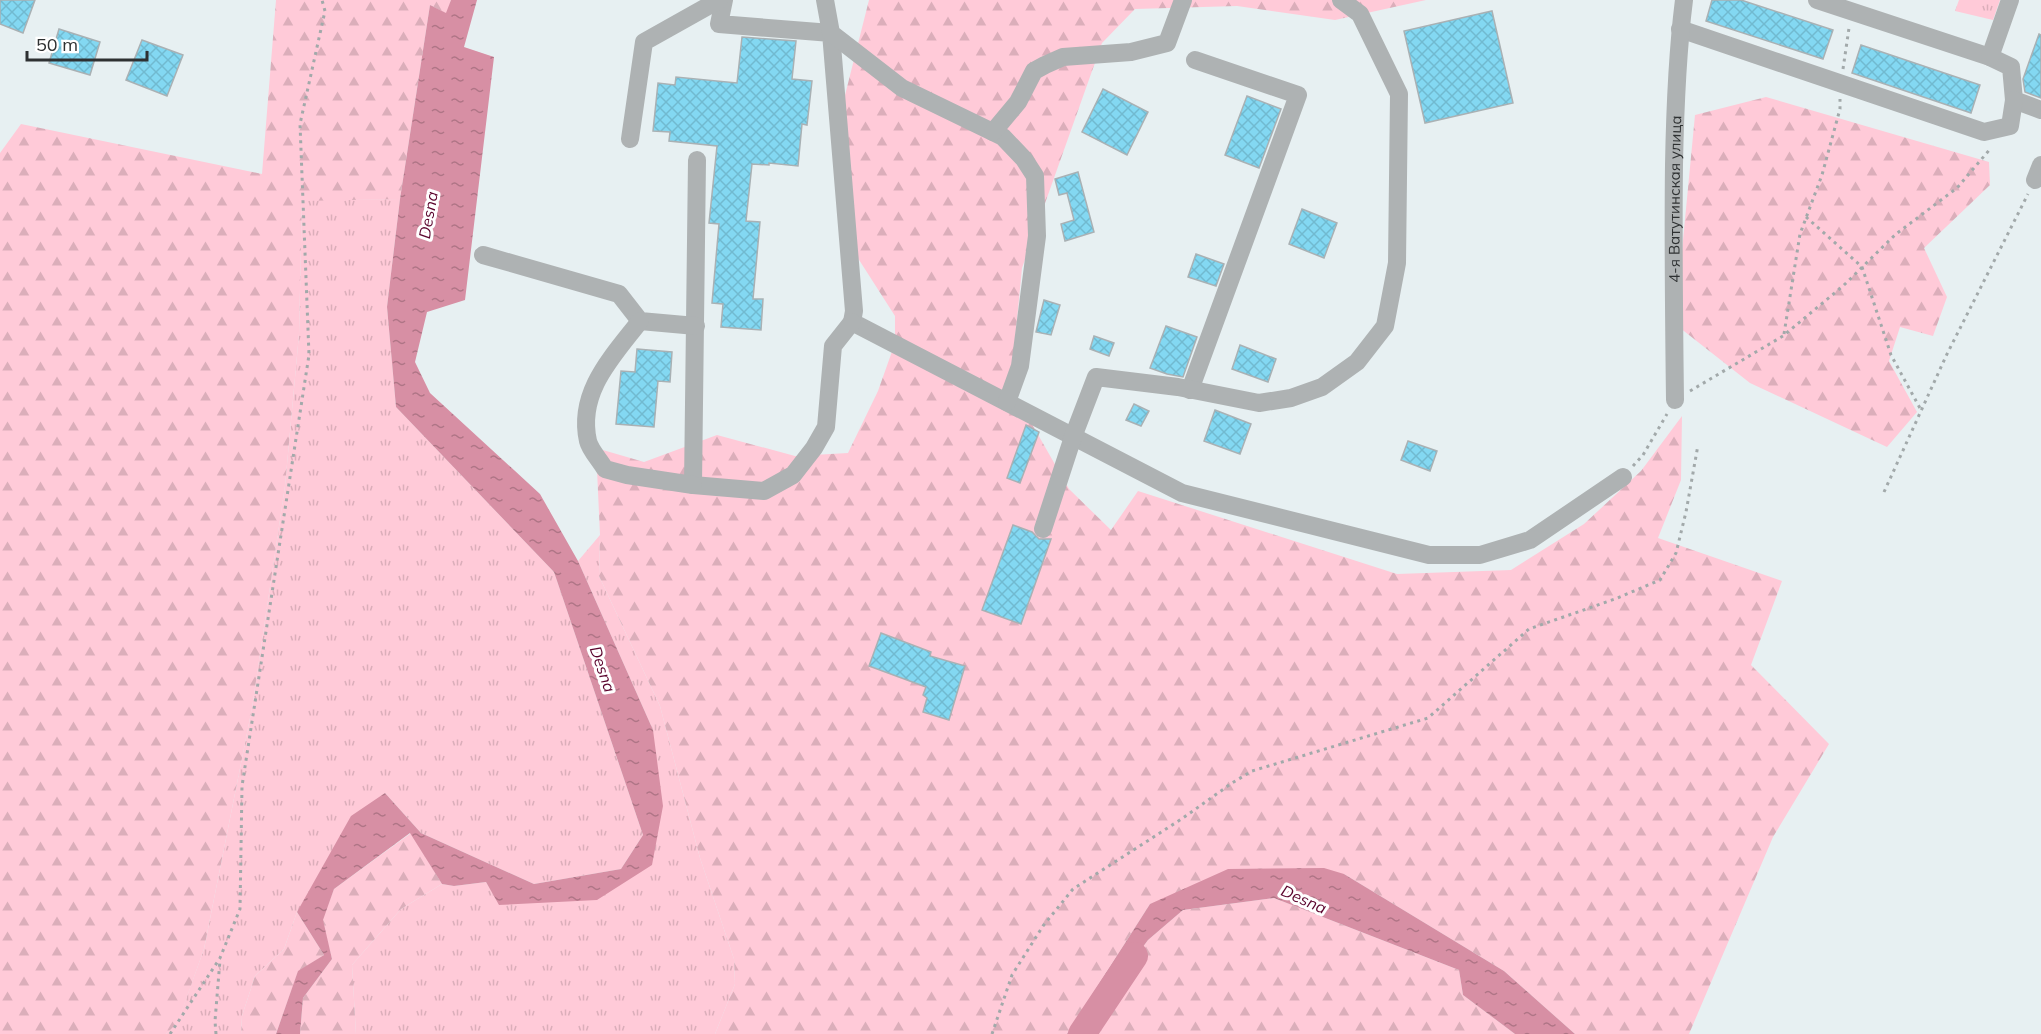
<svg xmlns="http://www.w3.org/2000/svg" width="2041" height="1034" font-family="Mulish,sans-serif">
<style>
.grass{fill:url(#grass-tufts)}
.forest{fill:url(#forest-firs)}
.water{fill:url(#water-ripples)}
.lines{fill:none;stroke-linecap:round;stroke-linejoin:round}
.river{stroke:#d78fa4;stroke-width:28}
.building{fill:url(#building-cross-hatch);stroke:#a9b1b4;stroke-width:1.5}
.path{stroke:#a2a9aa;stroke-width:3;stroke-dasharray:3 4.5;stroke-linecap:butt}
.minor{stroke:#aeb2b3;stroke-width:18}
.labels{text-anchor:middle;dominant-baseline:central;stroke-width:6;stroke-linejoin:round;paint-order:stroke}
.street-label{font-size:15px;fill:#2e3132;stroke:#fff}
.water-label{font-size:16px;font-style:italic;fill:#5a032c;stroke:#fff}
</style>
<defs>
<pattern id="grass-tufts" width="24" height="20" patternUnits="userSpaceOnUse" patternTransform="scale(1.5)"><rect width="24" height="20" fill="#ffcad8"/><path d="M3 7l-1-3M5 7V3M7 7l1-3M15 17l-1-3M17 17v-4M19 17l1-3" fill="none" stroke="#dbaeba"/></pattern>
<pattern id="forest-firs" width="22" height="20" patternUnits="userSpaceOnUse" patternTransform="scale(1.5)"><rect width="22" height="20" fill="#ffcad8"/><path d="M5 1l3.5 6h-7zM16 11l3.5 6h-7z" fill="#dbaeba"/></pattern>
<pattern id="water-ripples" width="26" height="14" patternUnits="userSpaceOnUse" patternTransform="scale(1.5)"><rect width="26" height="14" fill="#d78fa4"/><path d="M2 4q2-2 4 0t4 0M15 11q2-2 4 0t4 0" fill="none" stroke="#af7586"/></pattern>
<pattern id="building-cross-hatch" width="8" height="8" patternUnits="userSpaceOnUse" patternTransform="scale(1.5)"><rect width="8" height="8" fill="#83d8f2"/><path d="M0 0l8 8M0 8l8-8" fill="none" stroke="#71bad0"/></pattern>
</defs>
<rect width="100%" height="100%" fill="#e7f0f2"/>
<g class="grass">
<path d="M1959,0H2000L1993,20L1955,11Z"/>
<path d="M400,199L387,307L396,407L554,572L643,835L621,869L534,884L421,833L385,793L297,912L284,949L255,976L242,1016L241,1034H166L178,1021L204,949L252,708L285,486L299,334L302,200Z"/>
<path d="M600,535L599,576L660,706L700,858L734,959L735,984L715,1034H356L352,965L401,909L442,884L454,886L486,882L500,905L652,865L653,730L578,561Z"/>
</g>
<g class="forest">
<path d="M276,0H451L447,14L430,5L400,199L302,201L299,334L285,486L252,708L204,949L178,1022L166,1034H0V153L21,124L262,174Z"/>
<path d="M869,0H1426L1335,20L1237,6L1135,9L1102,43L1022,268L1012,371L1016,396L1069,489L1111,530L1138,491L1397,574L1511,570L1584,524L1641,471L1682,416L1681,480L1658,538L1782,581L1751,665L1829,744L1773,837L1689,1034H1575L1504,971L1344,874L1150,904L1067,1034H715L735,984L734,959L700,858L660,706L599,576L600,535L596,448L644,462L717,435L795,456L848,453L878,391L895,343V316L854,252L838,123Z"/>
<path d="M1766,97L1989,162L1990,185L1924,248L1947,297L1933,336L1900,327L1889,361L1917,412L1887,447L1750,383L1675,324L1695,115Z"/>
<path d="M411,833L442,884L401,909L352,965L356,1034H300L303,998L332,959L322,920L334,889Z"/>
<path d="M1274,898L1459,970L1463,995L1515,1034H1081L1083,1028L1148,940L1183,910Z"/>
<path d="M297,912L324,955L298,972L276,1034H241L242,1016L255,976L284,949Z"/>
</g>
<g class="water">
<path d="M451,0H477L464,47L494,57L465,300L427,312L415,362L430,393L540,494L578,561L653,730L663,806L652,865L597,900L499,905L486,882L454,886L442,884L410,833L334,889L323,920L332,959L303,998L300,1034H276L298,971L324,955L297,912L351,816L385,793L421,833L534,884L621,869L643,835L554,572L396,407L387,307L400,199L430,5L446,13Z"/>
<path d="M1324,868L1344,874L1504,971L1575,1034H1515L1463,995L1459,970L1274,898L1183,910L1148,940L1083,1028L1081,1034H1067L1150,904L1228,869Z"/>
</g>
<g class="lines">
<path class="river" d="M1082,1034L1134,956"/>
</g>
<g class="building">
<path d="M0,0H35L23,33L0,24Z"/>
<path d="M1712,0H1741L1833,30L1823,59L1706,21Z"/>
<path d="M1492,11L1513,103L1425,123L1404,31Z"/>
<path d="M59,29L100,42L90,75L49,63Z"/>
<path d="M2039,34L2041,35V98L2025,92L2023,79Z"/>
<path d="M742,37L796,41L792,79L812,81L807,125L802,124L798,166L769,163V165L752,164L746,221L760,222L753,299H763L761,330L721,327L723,304L712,303L719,224L709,223L717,146L669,141L670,132L653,131L658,83L675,85L676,77L737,83Z"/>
<path d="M142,40L183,55L167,96L126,80Z"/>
<path d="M1861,45L1980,85L1971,113L1852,73Z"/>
<path d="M1103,89L1148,112L1127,155L1082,132Z"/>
<path d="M1247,96L1281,109L1259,168L1225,155Z"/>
<path d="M1078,172L1094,232L1065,241L1061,224L1074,220L1067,193L1059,195L1055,179Z"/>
<path d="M1302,209L1337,223L1324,258L1289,244Z"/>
<path d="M1196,254L1224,264L1216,286L1188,277Z"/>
<path d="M1044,300L1060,305L1051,335L1036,332Z"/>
<path d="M1166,326L1197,337L1183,377L1167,374L1150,368Z"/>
<path d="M1094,336L1114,343L1109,356L1090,349Z"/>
<path d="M1240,345L1276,359L1268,382L1232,369Z"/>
<path d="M637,349L672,352L670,382L658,381L654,427L616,424L621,371L635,372Z"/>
<path d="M1134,404L1149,411L1141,426L1126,420Z"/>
<path d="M1215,410L1251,424L1240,454L1204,441Z"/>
<path d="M1026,425L1039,432L1020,483L1007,478Z"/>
<path d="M1408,441L1437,451L1430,471L1401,460Z"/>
<path d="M1013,525L1032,532L1039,539H1051L1021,624L982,610Z"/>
<path d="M881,633L931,652L930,656L965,666L949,720L923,712L927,698L923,695L926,687L869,666Z"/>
</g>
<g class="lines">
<g class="path">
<path d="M1843,69L1849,28"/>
<path d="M1806,217L1862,267L1891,355L1921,410"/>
<path d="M1784,334L1800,234L1822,175L1840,109V99"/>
<path d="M1690,391L1783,336L1843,286L1896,234L1957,188L1991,148"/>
<path d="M1633,466L1643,455L1667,414"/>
<path d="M1884,492L1947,354L2028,194"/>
<path d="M170,1034L220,958L240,909L242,786L309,355L300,124L325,11L322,0"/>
<path d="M216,1034L215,1021L220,960"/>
<path d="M992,1034L1012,975L1043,926L1073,889L1183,818L1232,783L1252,771L1428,718L1529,629L1615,599L1660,580L1676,553L1686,512L1698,445"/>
</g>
<g class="minor">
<path d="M724,0L719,24L831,33L854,311L852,322L1182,493L1429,555H1480L1530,540L1623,477"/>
<path d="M825,0L831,33L902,88L1003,137L1024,159L1035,176L1037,236L1020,366L1007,402"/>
<path d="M1817,0L1990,57L2011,67L2014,100L2041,110"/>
<path d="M1680,29L1984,132L2010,126L2014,100"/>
<path d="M1990,57L2010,0"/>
<path d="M993,132L1018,102L1034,71L1045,65L1063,57L1131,52L1167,43L1183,0"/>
<path d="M630,139L644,42L719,0"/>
<path d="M697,160L693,485L764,491L793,475L814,448L826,427L833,346L852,322"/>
<path d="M2035,180L2041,165"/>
<path d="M483,255L619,294L640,321L696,326"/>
<path d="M640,321C613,356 577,392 588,441C590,450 600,460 605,469L627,475L693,485"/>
<path d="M1190,390L1298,95L1195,60"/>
<path id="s1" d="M1675,400C1674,321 1673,243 1674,165C1675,110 1677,55 1684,0"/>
<path d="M1043,529L1073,437L1096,377L1178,387L1259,403L1291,398L1322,387L1357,362L1385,326L1397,263L1399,94L1360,14L1341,0"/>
</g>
</g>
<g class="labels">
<g class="street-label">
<text stroke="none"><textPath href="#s1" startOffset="201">4-я Ватутинская улица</textPath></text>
</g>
<g class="water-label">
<text transform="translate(428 215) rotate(-80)">Desna</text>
<text transform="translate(603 669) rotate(71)">Desna</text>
<text transform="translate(1304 899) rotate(24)">Desna</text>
</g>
</g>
<path d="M27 51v9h120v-9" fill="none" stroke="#2e3132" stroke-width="3"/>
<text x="36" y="51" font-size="18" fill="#2e3132" stroke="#ffffff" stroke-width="4.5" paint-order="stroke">50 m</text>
</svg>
